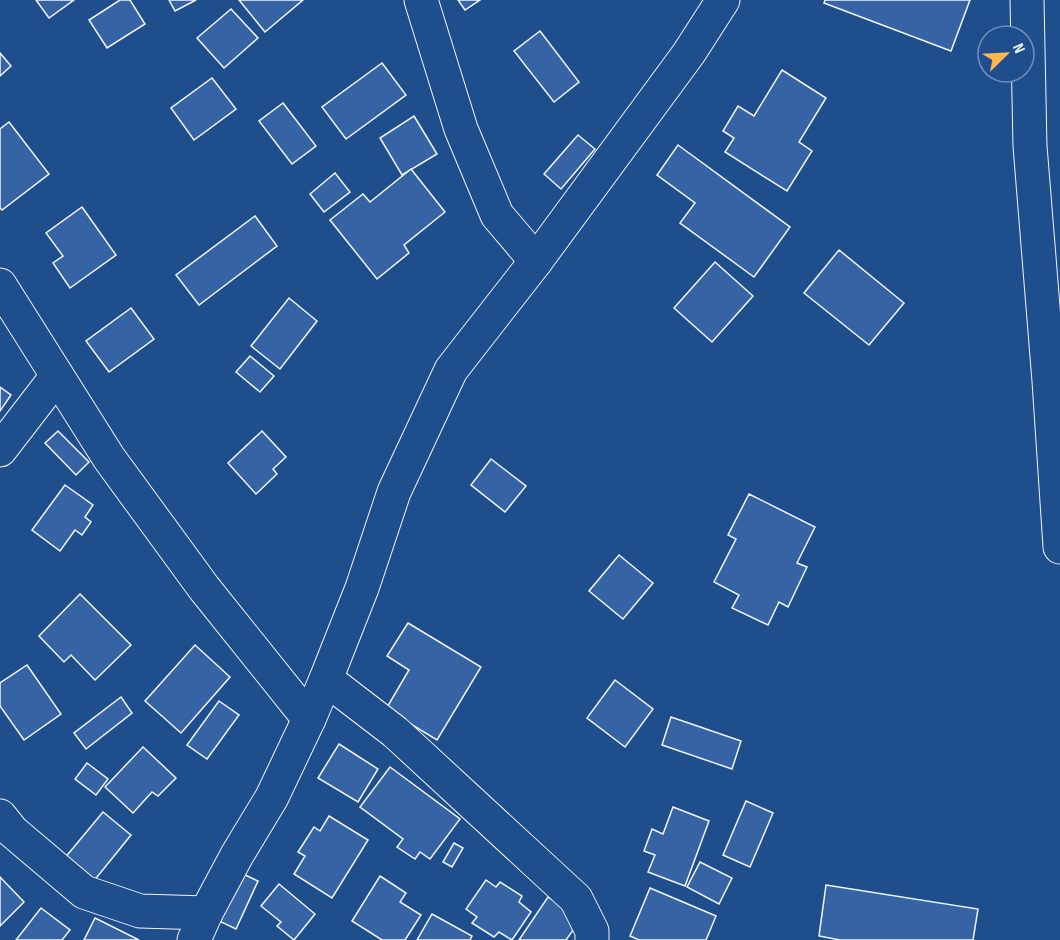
<svg xmlns="http://www.w3.org/2000/svg" width="1060" height="940" font-family="'Sofia Sans Condensed',sans-serif">
<style>
.building{fill:#3563a3;stroke:#f2f6ff;stroke-width:1.5}
.lines{fill:none;stroke-linecap:round;stroke-linejoin:round}
.street-casing{stroke:#f2f6ff;stroke-width:35}
.street{stroke:#1f4e8c;stroke-width:33}
</style>
<rect width="100%" height="100%" fill="#1f4e8c"/>
<g class="building">
<path d="M36,0H74L49,18Z"/>
<path d="M120,0H130L145,24L107,48L89,20Z"/>
<path d="M169,0H196L175,11Z"/>
<path d="M239,0H303L265,32Z"/>
<path d="M458,0H480L465,10Z"/>
<path d="M825,0H970L951,51L824,3Z"/>
<path d="M231,9L258,38L224,68L197,38Z"/>
<path d="M540,31L579,82L554,102L514,51Z"/>
<path d="M0,53L11,66L0,76Z"/>
<path d="M382,63L406,95L346,139L322,107Z"/>
<path d="M782,70L826,98L799,142L812,151L787,191L725,152L734,138L723,131L738,106L754,116Z"/>
<path d="M212,78L236,109L194,140L171,108Z"/>
<path d="M283,103L316,146L292,164L259,121Z"/>
<path d="M414,116L437,154L402,175L380,138Z"/>
<path d="M9,122L49,174L2,210L0,208V129Z"/>
<path d="M578,135L595,149L561,189L544,174Z"/>
<path d="M678,145L790,227L754,277L680,223L695,203L657,175Z"/>
<path d="M411,169L445,212L404,245L409,253L377,279L330,220L363,194L370,202Z"/>
<path d="M335,173L350,192L324,212L310,194Z"/>
<path d="M82,207L116,255L70,288L53,263L63,256L46,233Z"/>
<path d="M255,216L277,246L199,305L176,275Z"/>
<path d="M839,250L904,303L869,345L804,293Z"/>
<path d="M715,262L753,296L712,342L674,308Z"/>
<path d="M289,298L317,321L280,369L251,346Z"/>
<path d="M131,308L154,339L109,372L86,341Z"/>
<path d="M250,356L274,376L260,392L236,372Z"/>
<path d="M0,387L11,395L0,411Z"/>
<path d="M58,431L89,462L76,475L45,443Z"/>
<path d="M262,431L286,457L273,469L277,474L256,494L228,463Z"/>
<path d="M491,459L526,486L505,512L471,485Z"/>
<path d="M65,485L93,505L85,517L91,522L82,535L75,530L60,551L32,530Z"/>
<path d="M749,494L815,527L797,563L807,567L788,607L779,602L768,625L732,608L739,595L714,582L736,539L728,535Z"/>
<path d="M619,555L653,583L623,619L589,591Z"/>
<path d="M80,594L131,645L95,680L71,655L64,662L39,636Z"/>
<path d="M408,623L481,667L437,740L386,709L409,670L387,656Z"/>
<path d="M195,645L230,677L181,733L145,701Z"/>
<path d="M27,665L61,714L24,740L0,706V683Z"/>
<path d="M615,680L653,709L625,747L587,718Z"/>
<path d="M121,697L132,713L86,749L74,733Z"/>
<path d="M219,701L239,715L207,759L187,745Z"/>
<path d="M671,717L741,741L732,769L662,745Z"/>
<path d="M339,744L378,769L358,802L318,778Z"/>
<path d="M143,747L176,778L158,796L152,792L133,813L105,787Z"/>
<path d="M87,763L108,779L96,795L75,779Z"/>
<path d="M390,767L460,819L430,859L420,852L415,859L397,847L403,839L360,807Z"/>
<path d="M746,801L773,813L750,867L723,855Z"/>
<path d="M673,807L709,821L685,886L648,872L655,855L644,851L652,829L663,834Z"/>
<path d="M103,812L131,835L93,882L64,859Z"/>
<path d="M329,816L368,840L332,898L294,874L305,856L298,852L314,827L320,831Z"/>
<path d="M454,843L463,848L452,867L443,862Z"/>
<path d="M700,862L732,878L719,904L687,887Z"/>
<path d="M239,872L258,881L236,929L217,920Z"/>
<path d="M380,876L406,893L400,902L421,915L405,940H382L352,921Z"/>
<path d="M0,877L24,902L0,926Z"/>
<path d="M486,880L496,887L500,882L522,896L519,902L531,912L512,940L499,932L494,937L472,923L477,917L466,909Z"/>
<path d="M279,884L315,914L294,940L277,926L281,922L261,906Z"/>
<path d="M826,885L978,909L973,940H840L819,936Z"/>
<path d="M650,888L716,916L706,940H639L630,936Z"/>
<path d="M548,897L581,919L566,940H519Z"/>
<path d="M41,908L70,930L62,940H16Z"/>
<path d="M432,914L472,936L470,940H417Z"/>
<path d="M95,918L139,940H84Z"/>
</g>
<g class="lines">
<defs>
<g id="street">
<path d="M421,0L461,129L497,215L536,261"/>
<path d="M1027,0L1030,146L1049,381L1060,547"/>
<path d="M0,285L109,458L204,588L309,719"/>
<path d="M0,450L57,376"/>
<path d="M326,679L395,732L576,899L592,931V940"/>
<path d="M0,816L12,831L84,892L140,911L206,913"/>
<path d="M194,940L206,913L237,855L272,797L309,719L326,679L362,588L394,492L451,370L536,261L689,53L723,0"/>
</g>
</defs>
<use href="#street" class="street-casing"/>
<use href="#street" class="street"/>
</g>
<g transform="translate(1006 54) rotate(66)"><circle r="28" fill="#1f4e8c" stroke="#7391ba" stroke-width="1.5"/>
<path d="M0-4.5L10 22L0 15L-10 22Z" fill="#ffb74d"/>
<text y="-9" font-size="16" font-weight="bold" text-anchor="middle" fill="#f2f6ff">N</text>
</g>
</svg>
